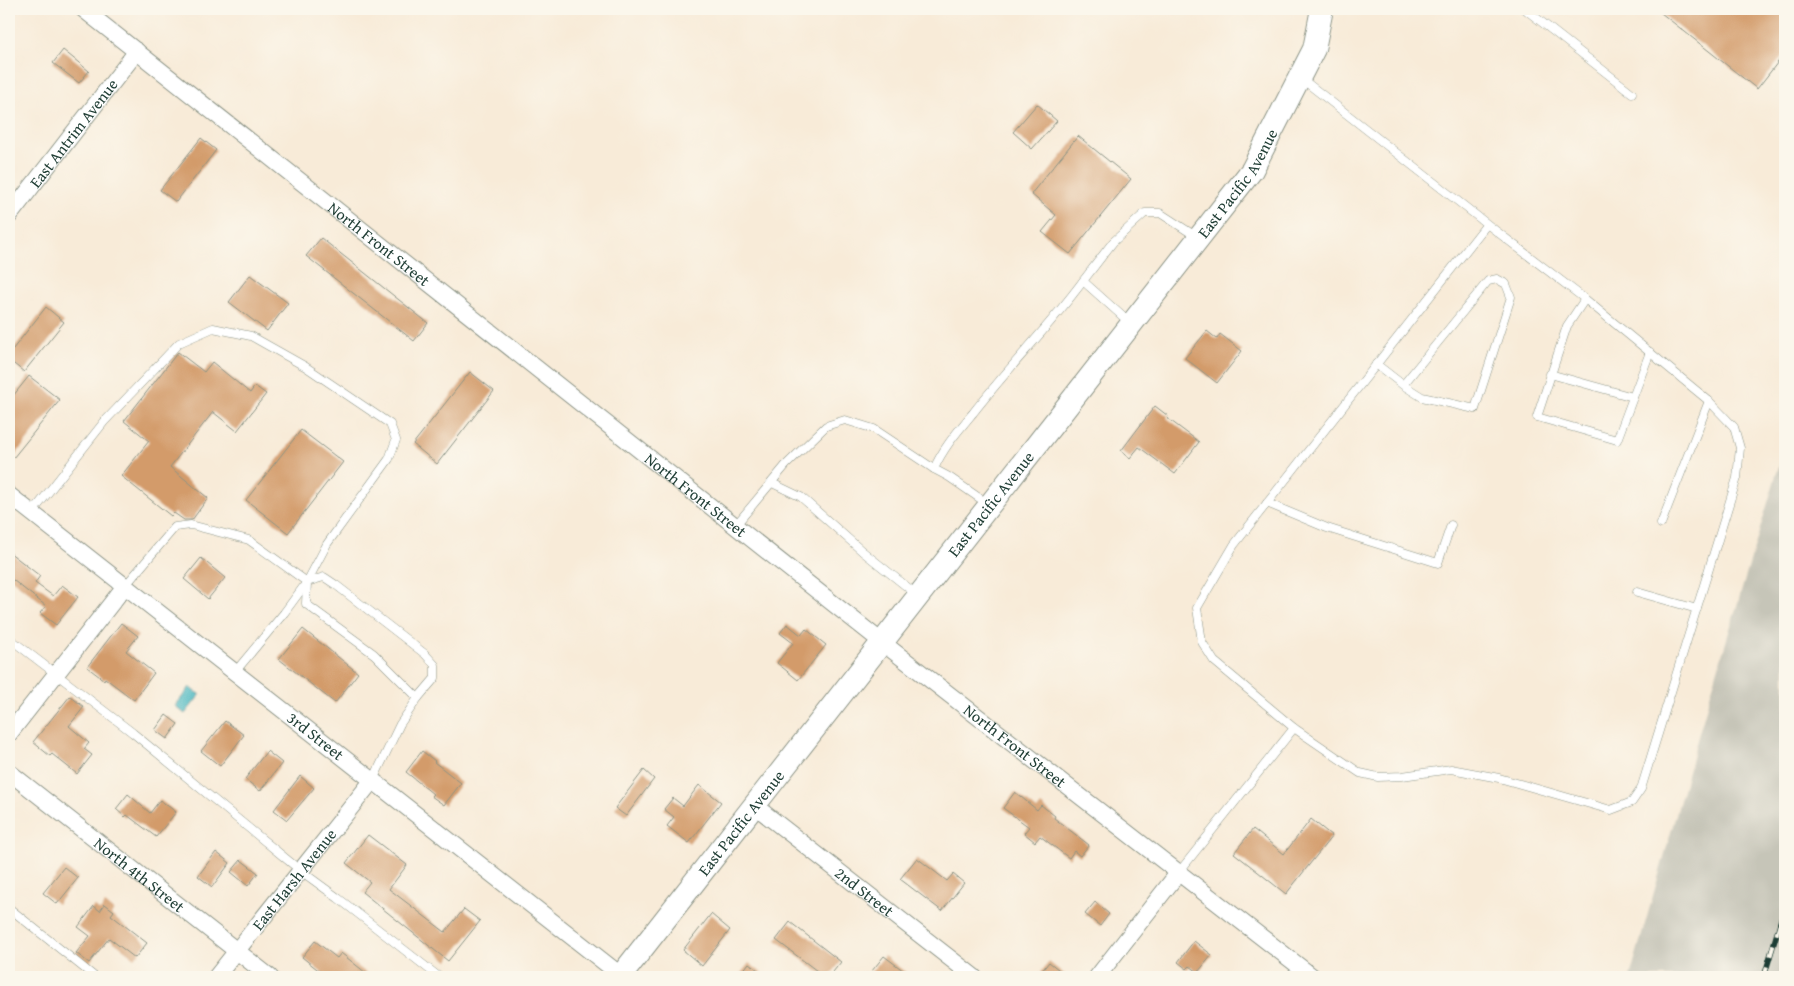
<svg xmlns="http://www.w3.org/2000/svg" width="1794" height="986" font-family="'Gentium Book Plus',serif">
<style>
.industrial{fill:#c6c5b8}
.water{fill:#45b5bf;stroke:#32797a}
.building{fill:#d39b6a}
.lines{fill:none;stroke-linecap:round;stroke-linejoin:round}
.service-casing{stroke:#8c9486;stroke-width:9}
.minor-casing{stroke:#8c9486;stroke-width:18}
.secondary-casing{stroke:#8c9486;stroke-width:24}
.service{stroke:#fff;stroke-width:8}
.minor{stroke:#fff;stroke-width:16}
.secondary{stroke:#fff;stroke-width:22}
.rail-casing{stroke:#1f3d34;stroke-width:5.5}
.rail{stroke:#fbf7ec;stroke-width:4;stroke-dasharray:11;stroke-linecap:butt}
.labels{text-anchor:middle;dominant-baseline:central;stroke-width:4.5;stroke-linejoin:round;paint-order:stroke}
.street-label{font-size:16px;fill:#1f3d34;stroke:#fbf7ec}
</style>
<rect width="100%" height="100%" fill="#fbf7ec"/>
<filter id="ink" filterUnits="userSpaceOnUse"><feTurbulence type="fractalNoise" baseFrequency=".02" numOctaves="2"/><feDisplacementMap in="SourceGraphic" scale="10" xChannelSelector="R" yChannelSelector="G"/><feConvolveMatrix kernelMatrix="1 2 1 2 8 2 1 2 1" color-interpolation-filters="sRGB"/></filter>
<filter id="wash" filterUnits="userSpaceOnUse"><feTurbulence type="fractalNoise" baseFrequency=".0096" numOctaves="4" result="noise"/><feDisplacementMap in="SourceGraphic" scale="20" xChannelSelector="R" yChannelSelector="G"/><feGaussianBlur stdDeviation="1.12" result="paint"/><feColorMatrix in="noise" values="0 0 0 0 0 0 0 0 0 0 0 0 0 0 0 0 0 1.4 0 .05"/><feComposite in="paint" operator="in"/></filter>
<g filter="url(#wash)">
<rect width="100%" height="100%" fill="#f8ebd8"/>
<path class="industrial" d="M1785,446V977H1630L1705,712Z"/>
<path class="water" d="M190,687L200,695L185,714L175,706Z"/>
<g id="blocks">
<g class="building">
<path d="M1656,9H1785V53L1757,89Z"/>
<path d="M63,50L89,71L79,83L53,63Z"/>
<path d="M1037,104L1057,121L1032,149L1013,132Z"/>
<path d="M1078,136L1131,179L1070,254L1042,232L1056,215L1031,194Z"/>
<path d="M201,138L216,150L176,202L160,190Z"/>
<path d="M321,238L428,323L414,341L306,256Z"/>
<path d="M250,275L288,303L267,331L229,302Z"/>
<path d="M46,307L64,322L24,372L9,360V354Z"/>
<path d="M1207,331L1217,339L1220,334L1242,351L1217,383L1185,358Z"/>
<path d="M178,352L204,372L212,362L250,393L255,386L266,394L237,431L213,412L170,467L208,498L192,520H184L174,513L171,516L121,476L149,441L124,421Z"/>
<path d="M470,372L494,391L437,464L413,444Z"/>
<path d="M29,376L60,400L9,463V401Z"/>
<path d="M1155,406L1168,416L1167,418L1199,442L1175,474L1139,447L1130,458L1121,451Z"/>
<path d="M301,430L343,462L288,533L246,500Z"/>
<path d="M9,552L40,576L35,583L53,596L62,585L78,597L56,625L40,613L46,606L9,577Z"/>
<path d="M201,558L225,578L208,599L184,579Z"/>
<path d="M121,623L138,636L126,651L154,673L134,700L105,678L104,680L87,667Z"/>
<path d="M787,624L801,635L806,629L826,645L798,680L777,663L793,643L780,633Z"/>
<path d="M303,629L358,673L335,703L279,659Z"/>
<path d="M70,696L84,707L69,726L89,743L84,749L92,755L77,774L52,754L50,756L33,742Z"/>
<path d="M166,715L178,724L167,739L155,730Z"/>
<path d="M225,721L244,735L220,766L201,751Z"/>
<path d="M267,751L282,763L260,791L245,779Z"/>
<path d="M422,751L435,761L434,762L461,783L444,805L431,796L433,794L406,772Z"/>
<path d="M644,770L654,779L626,816L615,808Z"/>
<path d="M300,776L314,788L287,820L274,810Z"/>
<path d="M699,785L721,802L689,843L667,826L674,817L664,809L673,798L683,806Z"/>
<path d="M1015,792L1037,810L1041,805L1055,816L1054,818L1089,845L1080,856L1074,851L1069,858L1040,836L1035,842L1024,833L1029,827L1003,808Z"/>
<path d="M128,794L150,813L160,800L176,812L156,837L127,815L125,817L116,809Z"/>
<path d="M1311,819L1332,836L1286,894L1234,853L1253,829L1284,854Z"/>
<path d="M368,835L407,865L389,889L445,932L464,909L480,921L448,961L362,892L370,882L346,863Z"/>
<path d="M216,852L230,863L212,887L198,876Z"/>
<path d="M917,858L947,881L953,874L964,883L942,911L900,879Z"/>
<path d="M241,860L258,873L248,886L231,872Z"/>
<path d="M64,867L78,878L57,904L43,893Z"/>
<path d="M1095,902L1109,914L1100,926L1085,914Z"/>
<path d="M105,904L114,911L111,915L147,943L135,958L109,938L89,963L76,953L90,936L78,927L94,906L100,911Z"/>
<path d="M711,914L730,930L702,966L683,950Z"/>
<path d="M790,922L841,962L829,977H825L776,940Z"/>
<path d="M315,941L337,958L341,953L371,977H327L302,957Z"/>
<path d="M1194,941L1212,955L1198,972L1190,966L1187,969L1178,962Z"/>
<path d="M884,956L912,977H867Z"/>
<path d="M1049,962L1068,977H1037Z"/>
<path d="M749,963L767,977H738Z"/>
</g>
</g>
</g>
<g filter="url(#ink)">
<use href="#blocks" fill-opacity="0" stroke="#8c9486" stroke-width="1"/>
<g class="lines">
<defs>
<g id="service">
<path d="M1525,9L1632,93"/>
<path d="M1302,79L1487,224L1234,545L1197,608L1202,642L1214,661L1294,728L1360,773L1378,777L1402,776L1451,769L1499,778L1611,810L1632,802L1641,789L1737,478L1740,448L1734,427L1709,401L1585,299L1487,224"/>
<path d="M1083,281L1113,242L1145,213H1160L1197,237"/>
<path d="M1585,299L1567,326L1537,417L1617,440L1650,352"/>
<path d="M1376,364L1403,385L1422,397L1475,409L1511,297L1506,284L1497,279L1488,281L1403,385"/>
<path d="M1550,374L1633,397"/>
<path d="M772,483L801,497L862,551L916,594"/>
<path d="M1267,503L1327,528L1438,563L1451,525"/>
<path d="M988,504L949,477L934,469C943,448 958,431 973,413C1008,368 1049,327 1083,281L1130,323"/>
<path d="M32,513L104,422L179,343L213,328L251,336L306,367L390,424L396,440L389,459L327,544L307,582L284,613L235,672"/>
<path d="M1661,524L1709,401"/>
<path d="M735,526L786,465L826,426L845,420L874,429L934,469"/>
<path d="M307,582L324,577L336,585L425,654L435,665V678L418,698L400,724L373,780"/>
<path d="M307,582L306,604L374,654L418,698"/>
<path d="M125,586L175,527L191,525L249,540L307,582"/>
<path d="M1637,592L1697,609"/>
<path d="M9,638L133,733L301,871L338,898L439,977"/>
<path d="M1179,872L1294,728"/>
<path d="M9,908L95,977"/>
</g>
<g id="minor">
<path id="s1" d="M83,9L883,643L1313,977"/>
<path id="s2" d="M9,216L137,51"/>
<path id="s3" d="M9,495L623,977"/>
<path d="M9,734L125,586"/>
<path id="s4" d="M9,772L270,977"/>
<path id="s5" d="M755,806L974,977"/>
<path id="s6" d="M216,977L372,781"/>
<path d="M1097,977L1179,872"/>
</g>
<g id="secondary">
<path id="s7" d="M620,977L1252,170L1314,49L1322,9"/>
</g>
</defs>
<use href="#service" class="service-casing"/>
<use href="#minor" class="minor-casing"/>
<use href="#secondary" class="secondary-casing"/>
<use href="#service" class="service"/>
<use href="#minor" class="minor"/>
<use href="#secondary" class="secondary"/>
<defs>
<path id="rail" d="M1764,977L1785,906"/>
</defs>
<use href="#rail" class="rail-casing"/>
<use href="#rail" class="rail"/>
</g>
</g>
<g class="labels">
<g class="street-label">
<text stroke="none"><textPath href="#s2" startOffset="105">East Antrim Avenue</textPath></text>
<text stroke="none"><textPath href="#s7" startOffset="1006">East Pacific Avenue</textPath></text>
<text stroke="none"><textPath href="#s1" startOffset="378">North Front Street</textPath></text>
<text stroke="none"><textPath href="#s1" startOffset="782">North Front Street</textPath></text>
<text stroke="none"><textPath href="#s7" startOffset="601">East Pacific Avenue</textPath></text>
<text stroke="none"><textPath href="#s3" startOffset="390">3rd Street</textPath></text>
<text stroke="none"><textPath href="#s1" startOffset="1188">North Front Street</textPath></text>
<text stroke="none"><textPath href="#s7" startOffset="196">East Pacific Avenue</textPath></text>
<text stroke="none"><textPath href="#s4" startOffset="166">North 4th Street</textPath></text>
<text stroke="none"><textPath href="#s6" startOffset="125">East Harsh Avenue</textPath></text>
<text stroke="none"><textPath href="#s5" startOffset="139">2nd Street</textPath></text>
</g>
</g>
<rect width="1794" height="986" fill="none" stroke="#fbf7ec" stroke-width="30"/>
</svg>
